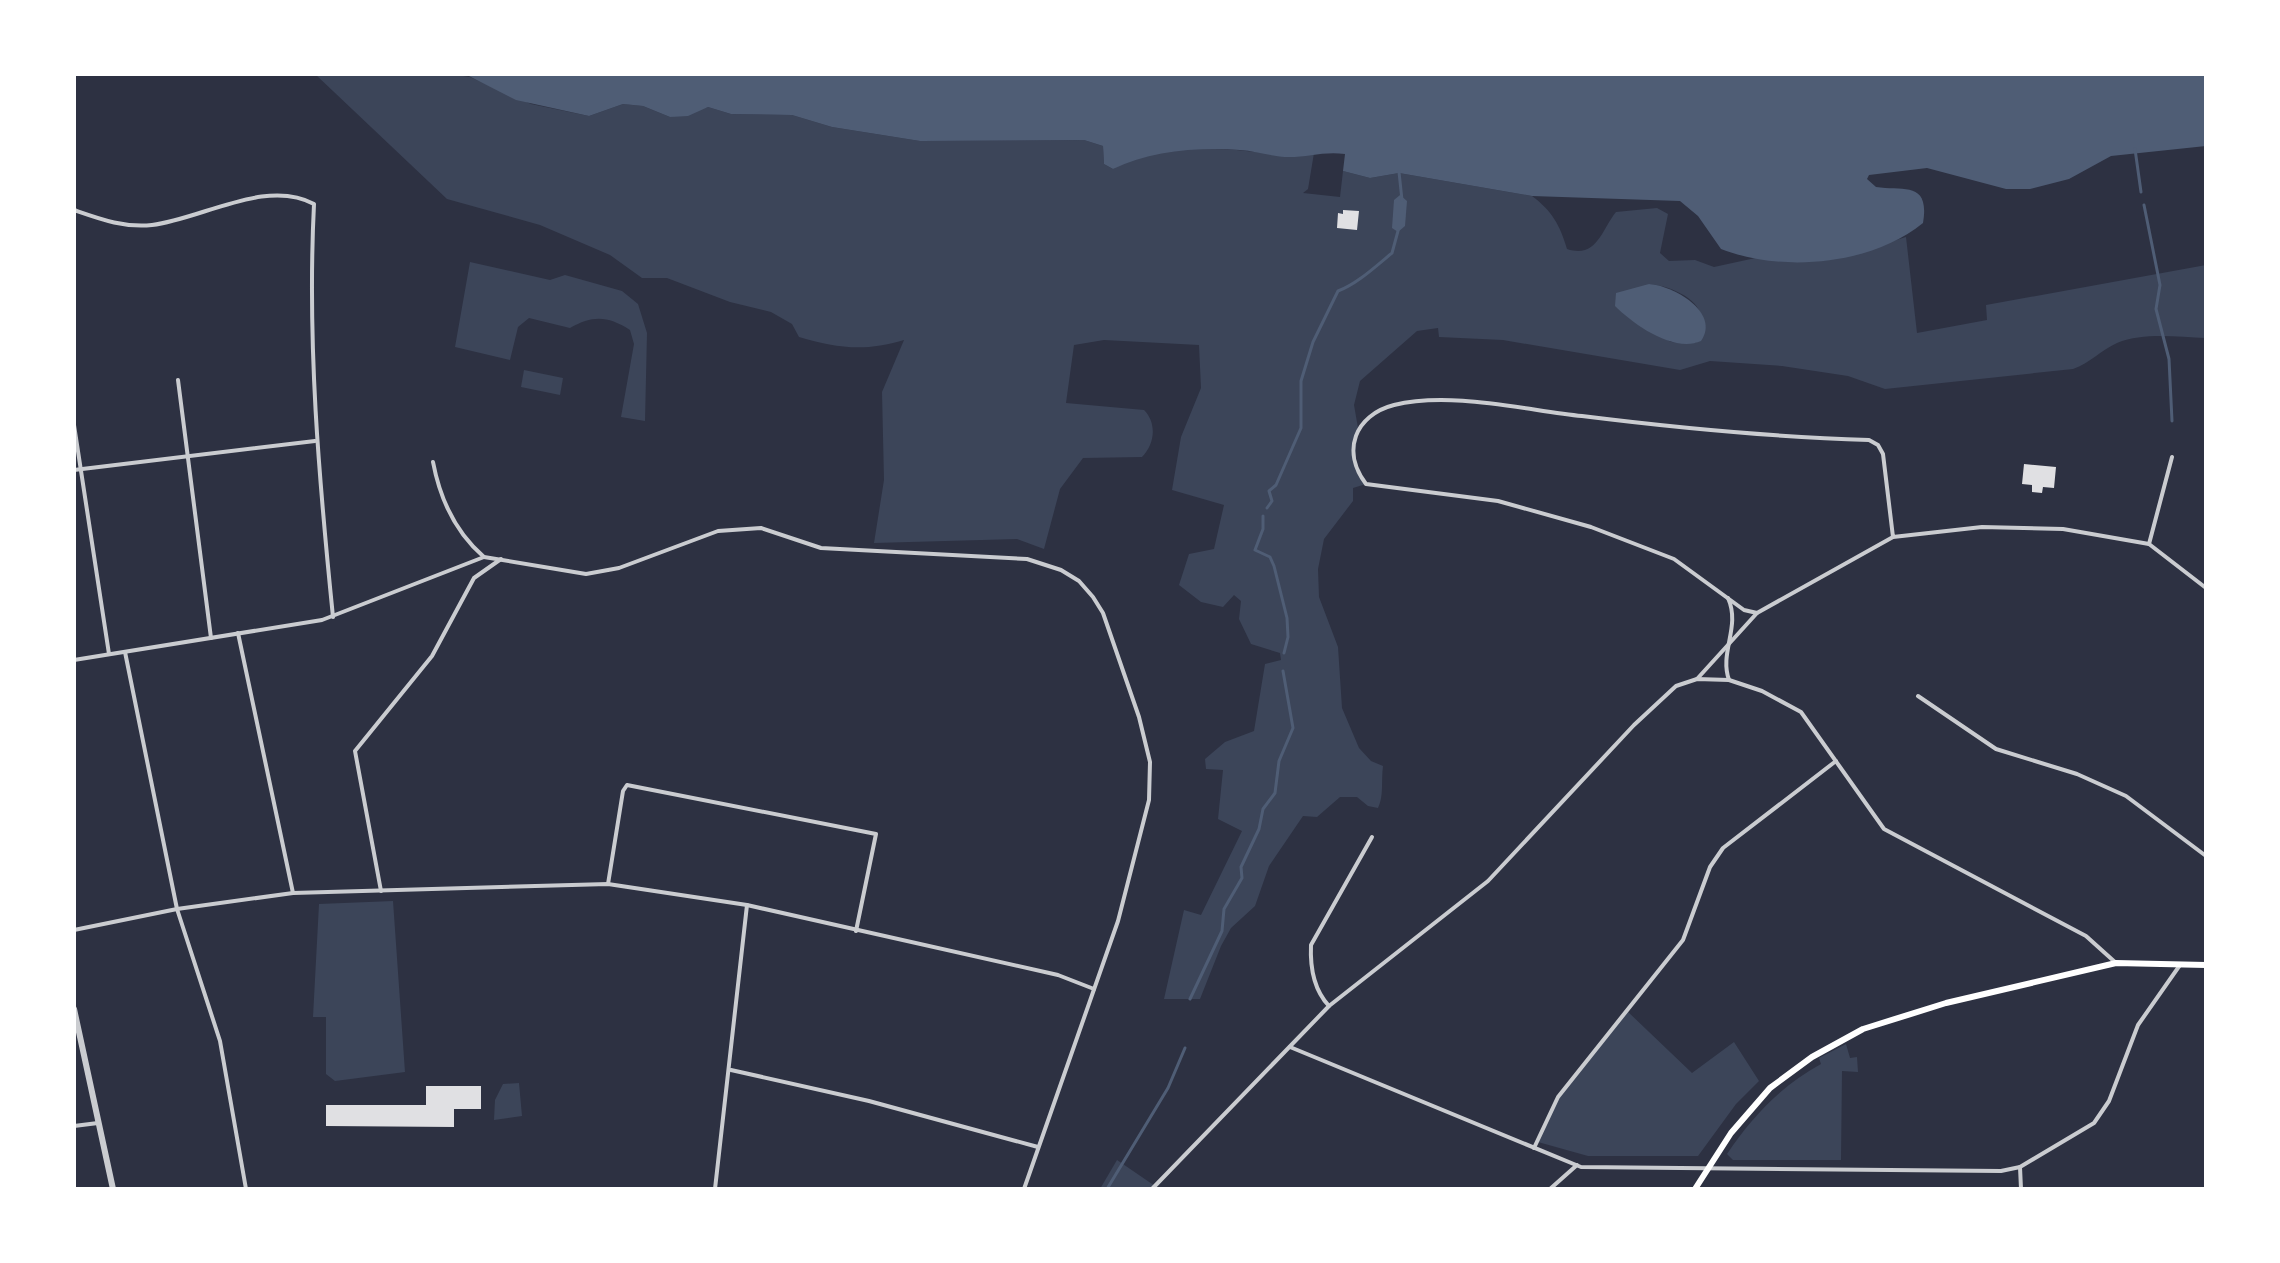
<svg xmlns="http://www.w3.org/2000/svg" width="2280" height="1263" font-family="Merriweather,serif">
<style>
.green{fill:#3c4559;fill-rule:evenodd}
.water{fill:#4f5d75}
.lines{fill:none;stroke-linecap:round;stroke-linejoin:round}
.stream{stroke:#4f5d75;stroke-width:3}
.building{fill:#e0e0e3}
.minor{stroke:#caccd0;stroke-width:4}
.tertiary{stroke:#caccd0;stroke-width:6}
.secondary{stroke:#fff;stroke-width:6}
</style>
<rect width="100%" height="100%" fill="#2d3142"/>
<g class="green">
<path d="M315,74H450L470,77L531,104L589,116L623,104L643,106L670,117L708,107L731,114L792,115L832,127L920,141L1084,140L1103,146L1104,164L1113,169C1147,146 1207,147 1246,151C1270,153 1291,158 1314,153L1308,189L1303,193L1340,197L1343,171L1370,178L1399,173L1532,196C1552,211 1560,225 1567,249C1597,259 1602,229 1616,212L1657,208L1668,214L1660,253L1669,261L1695,260L1714,267L1760,257L1791,262L1833,259L1906,237L1917,333L1987,320L1986,305L2206,265V338C2177,337 2144,332 2117,343C2101,350 2090,363 2073,369L1885,389L1848,376L1782,366L1710,361L1680,370L1503,340L1439,337L1438,328L1417,331L1360,381L1354,405L1358,428L1355,458L1358,473L1366,484L1353,488V501L1324,539L1318,569L1319,597L1338,647L1342,708L1359,748L1371,761L1383,766C1381,781 1384,796 1378,808L1368,806L1357,797H1340L1317,817L1303,816L1269,866L1255,906L1231,928L1221,946L1200,999H1164L1184,910L1201,915L1242,831L1218,819L1223,770L1206,769L1205,759L1225,742L1254,731L1265,664L1281,660L1280,653L1251,644L1239,619L1241,601L1234,595L1223,607L1201,602L1179,585L1189,554L1214,549L1224,505L1172,490L1181,437L1201,388L1199,345L1104,340L1074,345L1066,403L1144,410C1157,423 1155,444 1142,457L1083,458L1060,489L1044,549L1017,539L874,543L884,480L882,392L904,340C865,352 836,348 799,337L792,324L771,312L730,302L667,278H642L610,255L540,225L447,199ZM1649,284C1666,285 1699,297 1701,317C1701,325 1698,335 1696,343L1671,342L1629,318Z"/>
<path d="M470,262L550,280L565,275L622,291L638,304L647,333L645,421L621,417L634,344L630,330C608,316 593,315 570,328L529,318L518,327L510,360L455,347Z"/>
<path d="M524,370L563,378L560,395L521,387Z"/>
<path d="M393,901L405,1072L335,1081L326,1074V1017H313L319,904Z"/>
<path d="M1626,1010L1692,1073L1734,1042L1759,1081L1736,1104L1698,1156H1588L1538,1142L1559,1097Z"/>
<path d="M1846,1044L1850,1058L1857,1057L1858,1072L1842,1071L1841,1160H1733L1727,1154C1752,1117 1782,1085 1821,1064L1819,1058Z"/>
<path d="M519,1083L522,1116L494,1120L495,1100L503,1084Z"/>
<path d="M1117,1160L1155,1186L1152,1189H1100Z"/>
</g>
<g class="water">
<path d="M465,74H2206V146L2111,156L2069,179L2030,189H2006L1927,168L1869,175L1867,179L1876,187C1904,191 1930,181 1923,223C1871,265 1783,273 1721,249L1698,216L1680,201L1532,196L1399,173L1370,178L1343,171L1345,154C1325,151 1308,157 1289,157C1273,157 1256,151 1240,150C1197,147 1150,151 1113,169L1104,164L1103,146L1084,140L920,141L832,127L792,115L731,114L708,107L688,116L670,117L643,106L623,104L589,116L516,100Z"/>
<path d="M1400,195L1407,201L1405,226L1398,232L1392,228L1394,200Z"/>
<path d="M1649,284C1672,285 1721,312 1701,341C1674,353 1634,325 1615,306L1616,293Z"/>
</g>
<g class="lines">
<g class="stream">
<path d="M2135,149L2141,192"/>
<path d="M1399,172L1402,200"/>
<path d="M2144,205L2160,285L2156,309L2169,359L2172,421"/>
<path d="M1267,508L1272,501L1269,491L1276,485L1301,428V381L1313,342L1338,291C1357,284 1376,266 1392,253L1398,231"/>
<path d="M1263,516V529L1255,550L1270,557L1274,566L1287,618L1288,637L1284,653"/>
<path d="M1190,999L1222,931L1224,909L1242,878L1241,867L1259,829L1263,809L1275,793L1279,761L1293,728L1283,671"/>
<path d="M1107,1189L1168,1088L1185,1048"/>
</g>
</g>
<g class="building">
<path d="M1343,210L1359,211L1357,230L1337,228L1338,213L1343,214Z"/>
<path d="M2024,464L2056,467L2054,488L2043,487L2042,493L2032,492V485L2022,484Z"/>
<path d="M426,1086H481V1109H454V1127L326,1126V1105H426Z"/>
</g>
<g class="lines">
<g class="minor">
<path d="M74,210C100,219 124,228 152,225C202,219 266,178 314,204C307,343 319,479 333,617"/>
<path d="M178,380L211,638"/>
<path d="M74,425L109,654"/>
<path d="M433,462C440,499 455,532 484,557L586,574L619,568L718,531L761,528L821,548L1027,559L1061,570L1079,581L1093,597L1103,613L1139,717L1150,762L1149,800L1118,921L1024,1189"/>
<path d="M74,470L315,441"/>
<path d="M1893,537L1883,454L1878,445L1869,440C1772,437 1678,428 1582,416C1525,410 1450,391 1394,405C1355,415 1341,451 1366,484L1498,501L1591,527L1674,559L1744,610L1757,613L1893,537L1982,527L2063,529L2149,544L2206,588"/>
<path d="M2149,544L2172,457"/>
<path d="M1728,598C1741,627 1719,652 1729,680"/>
<path d="M238,633L293,893"/>
<path d="M125,652L177,909L220,1041L246,1189"/>
<path d="M74,660L322,620L484,557"/>
<path d="M1697,679L1757,613"/>
<path d="M1918,696L1996,749L2077,774L2126,796L2206,856"/>
<path d="M608,884L623,791L627,785L876,834L856,931"/>
<path d="M381,891L355,751L432,656L474,578L501,559"/>
<path d="M74,930L177,909L293,893L608,884L747,905L1058,975L1094,989"/>
<path d="M1329,1006C1313,989 1310,967 1311,945L1372,837"/>
<path d="M1290,1047L1581,1167L2001,1171L2020,1167L2094,1123L2109,1101L2138,1025L2180,965"/>
<path d="M731,1070L869,1101L1038,1147"/>
<path d="M74,1126L98,1123"/>
<path d="M1534,1148L1558,1097L1683,940L1710,867L1723,848L1836,761"/>
<path d="M2020,1167L2021,1189"/>
<path d="M715,1189L747,905"/>
<path d="M1152,1189L1329,1006L1488,881L1634,725L1676,686L1697,679L1729,680L1762,691L1801,712L1884,829L2086,936L2116,963"/>
<path d="M1550,1189L1577,1165"/>
</g>
<path class="tertiary" d="M74,1009L113,1189"/>
<path class="secondary" d="M1695,1189L1731,1133L1770,1088L1812,1057L1863,1029L1946,1003L2116,963L2206,965"/>
</g>
<rect width="2280" height="1263" fill="none" stroke="#ffffff" stroke-width="152"/>
</svg>
